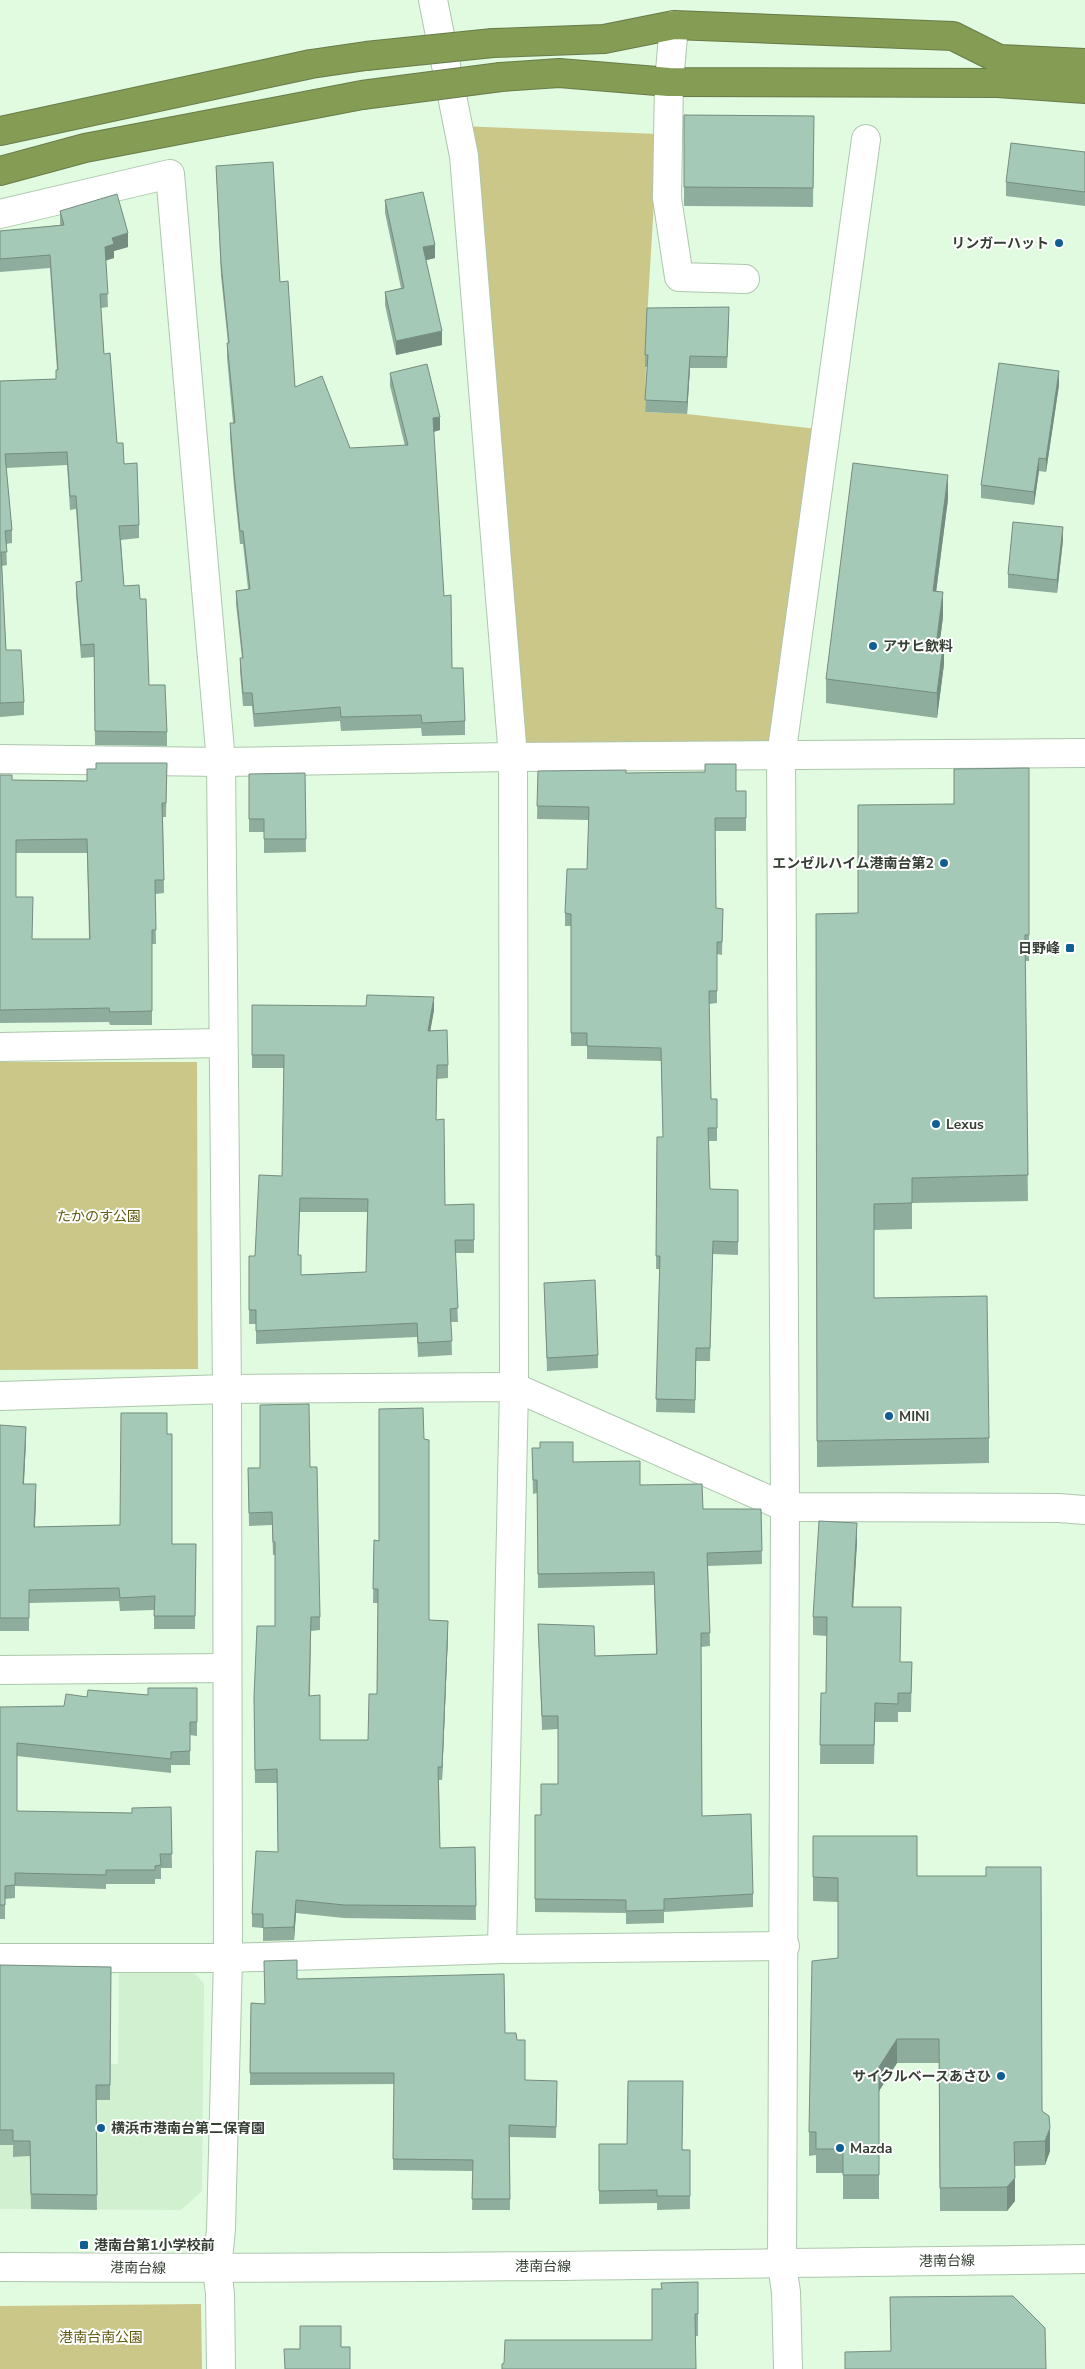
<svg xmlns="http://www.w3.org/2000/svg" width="1085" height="2369" font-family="'Nunito Sans','Noto Sans JP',sans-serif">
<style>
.built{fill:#d1f0d0}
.green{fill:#cbc789}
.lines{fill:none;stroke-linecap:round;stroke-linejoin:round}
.minor-casing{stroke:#adc7ac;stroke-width:30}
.highway-casing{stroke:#687b49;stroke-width:30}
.minor{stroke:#fff;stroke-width:28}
.highway{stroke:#849c54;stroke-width:28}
.highway-bridge-casing{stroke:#687b49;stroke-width:30;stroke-linecap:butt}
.highway-bridge{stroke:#849c54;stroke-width:28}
.wall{fill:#8ead9d;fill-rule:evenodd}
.shaded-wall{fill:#748d80}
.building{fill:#a5c9b7;stroke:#748d80;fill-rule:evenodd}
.poi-dot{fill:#115f92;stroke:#fff;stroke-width:2}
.labels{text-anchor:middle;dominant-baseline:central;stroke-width:4;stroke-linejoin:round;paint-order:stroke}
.poi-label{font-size:14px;font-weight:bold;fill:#353f34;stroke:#fff;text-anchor:start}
.park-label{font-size:14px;fill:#605a0f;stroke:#fff}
.street-label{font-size:14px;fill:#353f34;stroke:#fff}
</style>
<rect width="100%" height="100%" fill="#e1fbe0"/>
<path class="built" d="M119,1971H193L204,1984L202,2191L181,2210L0,2209V2064H118Z"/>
<g class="green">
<path d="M458,126L658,134L647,319L645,412L687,414L826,430L781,757H513Z"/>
<path d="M0,1062H197L198,1369L0,1370Z"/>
<path d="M201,2304L202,2369H0V2306Z"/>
</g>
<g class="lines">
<defs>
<g id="minor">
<path d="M433,0L464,156L513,757L514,1387L502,1949"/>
<path d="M674,25L669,82L667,198L679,277L745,279"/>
<path d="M0,214L170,174L221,762L227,1389L228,1958L221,2229L217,2269L220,2294L221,2369"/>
<path d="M0,759L221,762L513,757L1085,753"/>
<path d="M0,1047L223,1043"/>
<path d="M0,1396L227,1389L514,1387L785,1507L1059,1508L1085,1510"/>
<path d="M0,1670L226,1668"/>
<path d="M0,1958H228L502,1949L785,1946"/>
<path d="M0,2267C362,2270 723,2264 1085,2259"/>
<path d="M788,2369L786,2292L782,2265L785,1507L781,757L866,139"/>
</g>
<g id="highway">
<path d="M493,43L604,39L674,25L953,36L999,59L1085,63"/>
<path d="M501,77L559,73L669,82L998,83L1085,89"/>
<path d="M0,131L311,64L366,56"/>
<path d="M0,171L85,148L362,95"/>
</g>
</defs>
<use href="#minor" class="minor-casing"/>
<use href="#highway" class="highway-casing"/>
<use href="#minor" class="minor"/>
<use href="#highway" class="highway"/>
<defs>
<g id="highway-bridge">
<path d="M366,56L493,43"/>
<path d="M362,95L501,77"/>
</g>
</defs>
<use href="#highway-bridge" class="highway-bridge-casing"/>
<use href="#highway-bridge" class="highway-bridge"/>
</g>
<g class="wall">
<path d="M684,115L814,116L813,207L684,206Z"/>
<path d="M1085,152V206L1006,196V182Z"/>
<path d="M216,166L280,282L295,387L350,448L405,446L390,386V373L440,430L433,432L444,596L452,668L465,721V735L422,736L421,728L341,731L340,721L254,727L252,706H243L240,671V658H242L236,604V591L248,589L243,544H240L234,486L230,437V423H233L227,357V343H228L221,276Z"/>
<path d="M385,200L435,258L426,260L442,345L396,355L385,305V292L401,288L385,213Z"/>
<path d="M60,211L128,247L114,251V258L106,260L108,307L101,308L104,354L117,443L124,464L139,525V538L121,540L124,586L140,599L149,685L167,732V746L95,745L94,657L81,658L76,595V582L81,581L76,509L70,510L67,465L6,468L12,530V543L6,544L7,565L2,566L6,650L24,702V715L0,717V381L56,379V370H57L50,268L0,272V231L60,225Z"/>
<path d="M729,319L727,368H690L687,414L645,412L647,367H645V355Z"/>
<path d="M1059,385L1046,472L1039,471L1034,505L981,498V485Z"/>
<path d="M948,499L936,592L943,617L940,639L944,664L937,718L826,703V679Z"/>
<path d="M1063,540L1057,593L1008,588V574Z"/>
<path d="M167,763L166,817H163L164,893L155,894L156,944H152V1025H110L109,1022L0,1023V775L12,780L87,781L96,769ZM16,853H87L89,939H32L16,897Z"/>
<path d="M1029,768V961H1025L1028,1201L912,1203V1229L874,1230V1298L989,1438V1463L817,1467L816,914L858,913L954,804Z"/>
<path d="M538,771L626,773L736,791H746V831H715L716,908L723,909L722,955L717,954V1003L709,1004L711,1099L717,1128V1141H709L710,1189L738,1190V1255L713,1254L710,1361H696L695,1413L656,1412L660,1269H656L657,1137H663L661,1061L587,1059V1046H571V926H565V913L587,869L589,820L537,819Z"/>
<path d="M305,773L306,852L264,853V832H249V774Z"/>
<path d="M252,1005L434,1010L430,1031L448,1065V1078L437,1079L436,1120L445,1205L474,1204V1253H455L458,1322H451L452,1355L418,1357L417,1337L256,1344V1324H249V1256H255L282,1176L284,1068H252ZM300,1212H367L366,1272L301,1275L298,1255Z"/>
<path d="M544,1283L598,1355V1368L547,1371Z"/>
<path d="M0,1425L26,1440L24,1484L36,1498L35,1527L120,1525L167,1434L172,1544H196L195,1629H154V1610L120,1611L119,1601L29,1603V1631H0Z"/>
<path d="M532,1448L640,1485L703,1509H761L762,1564L708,1566L710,1646L701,1647L702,1816L753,1894V1907L664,1912V1923L626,1924V1913L535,1912V1815H541L558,1784V1729L542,1730L538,1624L595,1656L656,1654L654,1585L538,1588L537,1493L533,1494Z"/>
<path d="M310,1467L320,1617V1630L311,1631L310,1696L320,1740H368L377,1694L378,1603H373L374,1540L429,1620L448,1634L442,1780H439L440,1848L475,1847L476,1920L344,1918L296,1913L294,1940L263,1941V1928L252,1927V1914L278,1852L277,1783H255L254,1697L275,1626V1555H273L272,1525L249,1526L248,1468Z"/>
<path d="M857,1542L853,1607L900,1662H912L911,1712H898V1722H875L874,1764H820L821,1693H826L827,1636L813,1635V1617Z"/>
<path d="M197,1688V1736L190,1735V1765H171V1773L17,1756V1811L132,1813L171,1807L172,1868H161V1879H155V1884H106V1889L15,1886V1898L5,1899V1919H0V1707L64,1706L87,1697L148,1695Z"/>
<path d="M813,1836L917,1876L1042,2111L1050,2151L1045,2165L1015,2166V2201L1007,2211H940L939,2063H897L879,2091V2199H843V2173H816V2155L809,2156V2132L838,1958V1902L813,1901Z"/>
<path d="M0,1965L111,1967L110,2100H96L97,2210L31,2209L30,2156L13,2157V2145H0Z"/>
<path d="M297,1979L505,2033L517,2040L525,2080L557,2093L556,2138L510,2137V2210H472L473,2171L393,2170L394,2084L250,2085L251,2003L265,2004Z"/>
<path d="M599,2144L690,2150V2209L657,2210V2203L599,2204Z"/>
<path d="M698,2282V2336L652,2340L661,2289Z"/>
</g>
<g class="shaded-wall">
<path d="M128,233V247L114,251V258L105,261V247L112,238Z"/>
<path d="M435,245V258L423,261V247Z"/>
<path d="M442,331V345L396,355V341Z"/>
<path d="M690,356V368L687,414V402Z"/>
<path d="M1059,371V385L1046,472V459Z"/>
<path d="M440,417V430L433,432V418Z"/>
<path d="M1039,458V471L1034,505V492Z"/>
<path d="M948,475V499L933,616V591Z"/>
<path d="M1063,527V540L1057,593V580Z"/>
<path d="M943,592V617L937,663V638Z"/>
<path d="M944,639V664L937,718V693Z"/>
<path d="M434,997V1010L428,1044V1031Z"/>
<path d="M26,1427V1440L23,1497V1484Z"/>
<path d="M36,1484V1498L34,1540V1527Z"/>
<path d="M857,1523V1542L852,1625V1607Z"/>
<path d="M448,1621V1634L442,1780V1767Z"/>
<path d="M296,1900V1913L294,1940V1927Z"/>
<path d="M897,2039V2063L879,2091V2199V2067Z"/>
<path d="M1050,2128V2151L1045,2165V2141Z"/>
<path d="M1015,2178V2201L1007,2211V2187Z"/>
</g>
<g class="building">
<path d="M684,115L814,116L813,188L684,187Z"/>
<path d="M1011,143L1085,152V192L1006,182Z"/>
<path d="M273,162L280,282L288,281L295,387L322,376L350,448L408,445L390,373L427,364L440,417L433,418L444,596L451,595L452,668H463L465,721L422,723L421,715L341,717L340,707L254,714L252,693H243L240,658H243L236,591L250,589L243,531H240L234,473L230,423H235L227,343H229L221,263L216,166Z"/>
<path d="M423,192L435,245L423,247L442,331L396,341L385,292L404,288L385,200Z"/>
<path d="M117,194L128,233L112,238L114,244L105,247L108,294H100L104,354L110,353L117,443H123L124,464L137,463L139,525L119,526L124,586L139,585L140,599H146L149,685H165L167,732L95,731L94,644L81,645L76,582L82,581L76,496H70L67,452L5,454L12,530L5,531L7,552H1L6,650H21L24,702L0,703V381L56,379V370H58L50,255L0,259V231L64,225L60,211Z"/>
<path d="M729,307L727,357L690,356L687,402L645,400L648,355H645L647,308Z"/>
<path d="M999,363L1059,371L1046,459L1039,458L1034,492L981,485Z"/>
<path d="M853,463L948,475L933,591L943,592L937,638L944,639L937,693L826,679Z"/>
<path d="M1013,522L1063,527L1057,580L1008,574Z"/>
<path d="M96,763H167L166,803H162L164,880H155L156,930H152V1011L110,1012L109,1008L0,1010V775H12V780L87,781V769H96ZM87,839L90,939H32L33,897H16V840Z"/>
<path d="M705,764H736V791H746V818H715L716,908L723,909L722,942H717V991H709L711,1099H717V1128H708L710,1189L738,1190V1242L713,1241L710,1348H696L695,1400L656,1399L660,1256H656L657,1137H663L661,1048L587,1046V1033H571V914L565,913L567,869H587L589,807L537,806L538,771L626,770V773L705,772Z"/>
<path d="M1029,768V935H1025L1028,1175L912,1178V1203L874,1204V1298L987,1296L989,1438L817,1441L816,914L858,913V805L954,804V769Z"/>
<path d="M305,773L306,839H264V819H249V774Z"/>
<path d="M367,995L434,997L428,1031L447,1030L448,1065H437L436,1120L444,1119L445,1205L474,1204V1240H455L458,1308L450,1309L452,1341L418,1343L417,1323L256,1331V1310H249V1256H255L259,1175L282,1176L284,1055H252V1005L366,1006ZM300,1198L368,1199L366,1272L301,1275V1255H298Z"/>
<path d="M595,1280L598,1355L547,1358L544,1283Z"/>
<path d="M309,1404L310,1467H317L320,1617H311L309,1696L320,1695V1740H368L369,1694H377L378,1589H373L374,1540L379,1541V1409L423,1408L424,1439L429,1440V1620L448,1621L442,1767H438L440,1848L475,1847L476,1906L344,1905L296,1900L294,1927L263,1928V1914H252L256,1851L278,1852L277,1769L255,1770L254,1697L257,1626H275V1542H273L272,1512L249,1513L248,1468H260V1405Z"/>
<path d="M121,1413H167V1434H172V1544H196L195,1616H154L155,1596L120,1598L119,1588L29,1590V1618H0V1425L26,1427L23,1484H36L34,1527L120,1525Z"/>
<path d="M540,1442H573V1462L640,1461V1485L702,1484L703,1509H761L762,1551L707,1553L710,1633H701L702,1816L751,1814L753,1894L664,1899V1910L626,1911V1900L535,1899V1815H541V1784H558V1716H542L538,1624L594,1626L595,1656L657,1654L654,1572L538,1574L537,1480H533L532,1448H540Z"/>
<path d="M819,1521L857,1523L852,1607H901L900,1662H912L911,1693H898V1704L875,1703L874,1745H820L821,1693H826L827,1617H813Z"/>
<path d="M148,1688H197V1722H190V1751L171,1752V1759L17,1743V1811L132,1813V1808L171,1807L172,1854H160L161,1865L155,1866V1870H106V1875L15,1873V1885L5,1886V1905H0V1707L64,1706L66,1694L87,1697L88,1690L148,1695Z"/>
<path d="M813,1836H917V1876H986V1867H1041L1042,2111L1049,2116L1050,2128L1045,2141L1014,2142L1015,2178L1007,2187L940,2188L939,2039H897L879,2067V2175H843V2149H816V2132H809L812,1961L838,1958V1878L813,1877Z"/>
<path d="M297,1960V1979L504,1974L505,2033H516L517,2040H525V2080L557,2081L556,2127L509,2125L510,2199H472L473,2160L393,2159L394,2073H250L251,2003L265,2004L264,1961Z"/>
<path d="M0,1965L111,1967L110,2085H96L97,2195L31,2194L30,2141H13V2130H0Z"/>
<path d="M628,2081H683L682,2150H690V2196H657V2190L599,2191V2144H627Z"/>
<path d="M698,2282V2314H695L696,2369H502V2364L504,2363L505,2340H652V2289H662L661,2283Z"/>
<path d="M1013,2296L1045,2328L1046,2369H845V2352L891,2351L890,2297Z"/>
<path d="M300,2326H341V2347H350V2369H285L284,2349H300Z"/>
</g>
<g class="poi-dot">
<circle cx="1059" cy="243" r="5"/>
<circle cx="873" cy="646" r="5"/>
<circle cx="944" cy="863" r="5"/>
<rect x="1065" y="943" width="10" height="10" rx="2.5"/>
<circle cx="936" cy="1124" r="5"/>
<circle cx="889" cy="1416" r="5"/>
<circle cx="1001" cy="2076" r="5"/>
<circle cx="101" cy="2128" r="5"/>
<circle cx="840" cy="2148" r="5"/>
<rect x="79" y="2240" width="10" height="10" rx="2.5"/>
</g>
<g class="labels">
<g class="poi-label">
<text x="1049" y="243" text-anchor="end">リンガーハット</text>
<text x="883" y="646">アサヒ飲料</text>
<text x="934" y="863" text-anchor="end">エンゼルハイム港南台第2</text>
<text x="1060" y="948" text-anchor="end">日野峰</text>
<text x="946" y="1124">Lexus</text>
<text x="899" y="1416">MINI</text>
<text x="991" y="2076" text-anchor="end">サイクルベースあさひ</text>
<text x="111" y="2128">横浜市港南台第二保育園</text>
<text x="850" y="2148">Mazda</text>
<text x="94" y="2245">港南台第1小学校前</text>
</g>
<g class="park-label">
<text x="99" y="1216">たかのす公園</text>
<text x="101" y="2337">港南台南公園</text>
</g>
<g class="street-label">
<text transform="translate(947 2261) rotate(-1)">港南台線</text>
<text x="543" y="2266">港南台線</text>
<text transform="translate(138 2268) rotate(1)">港南台線</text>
</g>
</g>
</svg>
